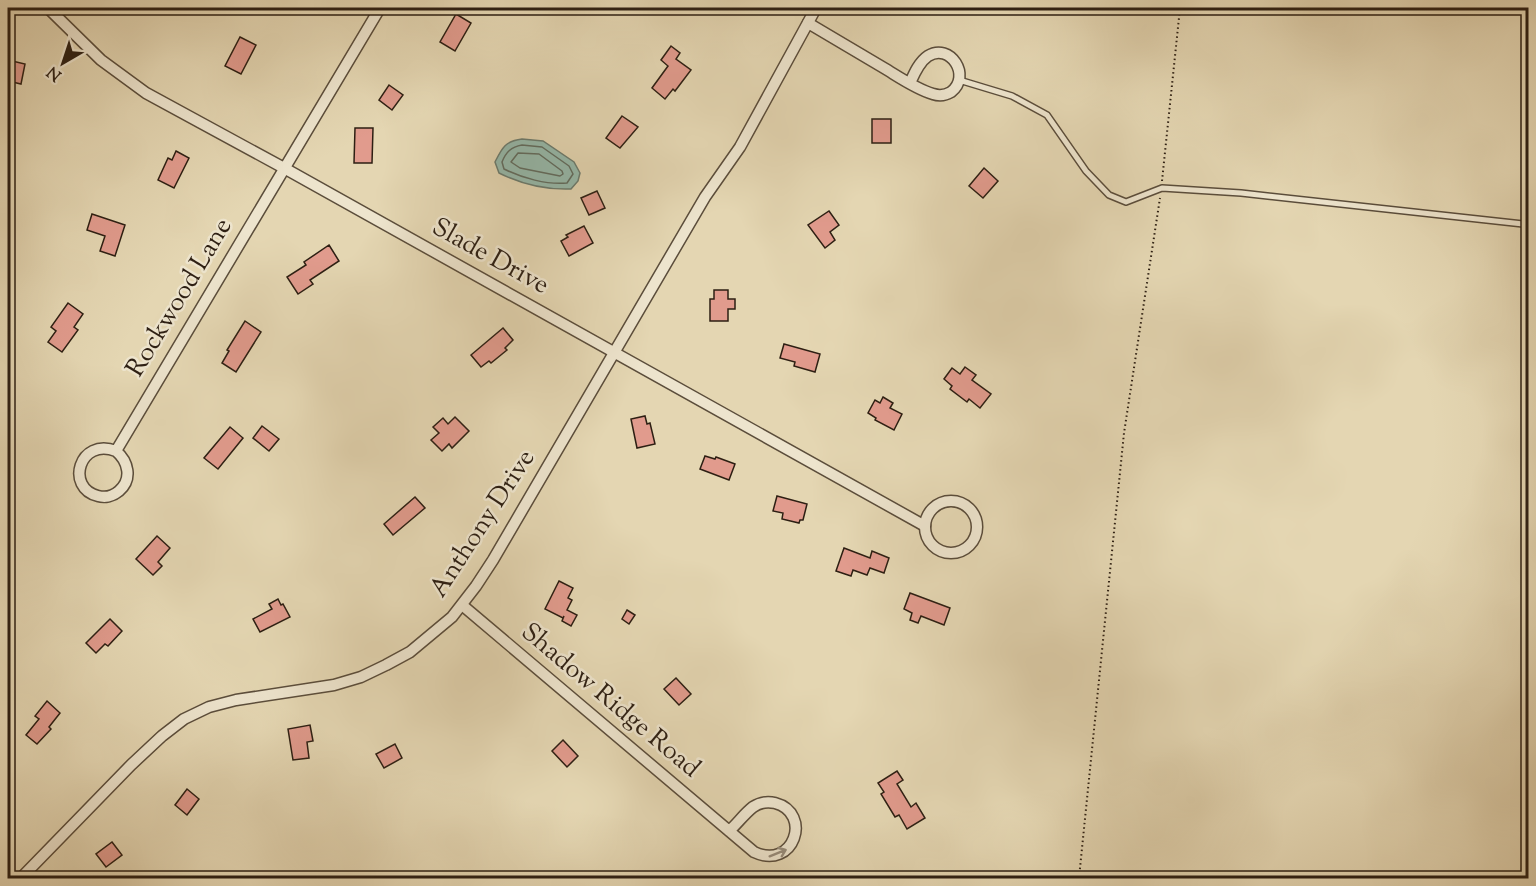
<svg xmlns="http://www.w3.org/2000/svg" width="1536" height="886" font-family="'Sorts Mill Goudy',serif">
<style>
.water{fill:#95b9ab;stroke:#6b7b6e;stroke-width:1.5}
.lines{fill:none;stroke-linecap:round;stroke-linejoin:round}
.shore{stroke:#616c5f;stroke-width:1.5}
.building{fill:#e19b8d;stroke:#2d1f13;stroke-width:1.5}
.lane-casing{stroke:#5b4d3b;stroke-width:8}
.street-casing{stroke:#5b4d3b;stroke-width:13}
.path{stroke:#2d1f13;stroke-width:2;stroke-dasharray:1.5 3;stroke-linecap:butt}
.lane{stroke:#ede4cd;stroke-width:5}
.street{stroke:#ede4cd;stroke-width:10}
.oneway{stroke:#978b79}
.labels{text-anchor:middle;dominant-baseline:central;stroke-width:5;stroke-linejoin:round;paint-order:stroke}
.street-label{font-size:26px;fill:#2d1f13;stroke:#ede4cd}
</style>
<rect width="100%" height="100%" fill="#e4d6b2"/>
<filter id="stains"><feTurbulence type="fractalNoise" baseFrequency=".00333" numOctaves="4"/><feColorMatrix values="0 0 0 0 .2 0 0 0 0 .09 0 0 0 0 .02 0 0 0 .5 -.17"/></filter>
<radialGradient id="worn" r=".72"><stop offset=".6" stop-color="#630" stop-opacity="0"/><stop offset="1" stop-color="#630" stop-opacity=".3"/></radialGradient>
<path class="water" d="M522,139L543,141L574,162L580,173L578,181L571,189C546,190 521,184 499,173L495,162C502,148 505,141 522,139Z"/>
<g class="lines">
<g class="shore">
<path d="M522,145L542,147L569,166L573,174L567,183C547,185 522,178 504,169L502,162C506,152 511,147 522,145Z"/>
<path d="M518,153L539,154L562,171L563,174L560,176L520,168L511,162Z"/>
</g>
</g>
<g class="building">
<path d="M456,14L471,23L455,51L440,42Z"/>
<path d="M240,37L256,45L241,74L225,66Z"/>
<path d="M671,46L680,53L676,59L691,70L675,91L673,89L665,99L652,88L668,66L661,60Z"/>
<path d="M8,60L25,64L21,84L8,81Z"/>
<path d="M389,85L403,95L392,110L379,100Z"/>
<path d="M622,116L638,127L620,148L606,138Z"/>
<rect x="872" y="119" width="19" height="24"/>
<path d="M355,128H373L372,163H354Z"/>
<path d="M176,151L189,158L174,188L158,180L168,158L172,160Z"/>
<path d="M984,168L998,181L983,198L969,186Z"/>
<path d="M597,191L605,208L589,215L581,198Z"/>
<path d="M829,211L839,225L830,232L835,240L825,248L808,225Z"/>
<path d="M92,214L125,225L115,256L100,251L105,236L87,230Z"/>
<path d="M584,226L593,243L569,256L561,241L568,237L566,235Z"/>
<path d="M329,245L339,261L310,280L313,284L298,294L287,277L306,265L304,262Z"/>
<path d="M714,290H728V299H735V309H728V321H710V299H714Z"/>
<path d="M68,303L83,314L74,327L78,330L62,352L48,342L56,331L51,327Z"/>
<path d="M245,321L261,332L236,372L222,363L229,351L227,350Z"/>
<path d="M503,328L513,340L505,348L507,350L491,363L489,361L481,367L471,355Z"/>
<path d="M784,344L820,354L815,372L794,366L795,362L780,358Z"/>
<path d="M965,367L976,375L972,380L991,394L980,408L969,399L967,402L950,389L952,386L944,379L952,368L960,374Z"/>
<path d="M883,397L893,403L890,408L902,414L894,430L875,420L876,418L868,413L875,400L880,403Z"/>
<path d="M645,416L647,424L650,423L655,444L637,448L631,419Z"/>
<path d="M455,417L469,431L452,448L449,444L442,451L431,440L439,433L433,427L443,418L448,424Z"/>
<path d="M262,426L279,439L269,451L253,438Z"/>
<path d="M230,427L243,438L218,469L204,458Z"/>
<path d="M705,456L715,459L716,457L735,464L729,480L700,469Z"/>
<path d="M777,496L807,504L803,520H800L799,523L782,519L783,513L773,511Z"/>
<path d="M415,497L425,508L393,535L384,524Z"/>
<path d="M157,536L170,548L158,562L162,566L153,575L136,559Z"/>
<path d="M844,548L870,558L872,551L889,558L884,573L870,568L867,575L853,570L851,576L836,571Z"/>
<path d="M559,581L573,588L568,598L572,600L567,610L577,615L571,626L562,621L564,616L563,618L545,609Z"/>
<path d="M910,593L950,608L944,625L921,616L918,623L910,620L912,613L904,609Z"/>
<path d="M278,599L281,605L283,604L290,617L260,632L253,619L272,609L269,604Z"/>
<path d="M627,610L635,615L629,624L622,619Z"/>
<path d="M110,619L122,631L108,646L105,644L96,653L86,643Z"/>
<path d="M676,678L691,694L679,705L664,689Z"/>
<path d="M47,701L60,713L49,727L51,729L37,744L26,735L39,719L35,716Z"/>
<path d="M310,725L313,741L307,742L309,758L293,760L288,729Z"/>
<path d="M563,740L578,756L567,767L552,751Z"/>
<path d="M395,744L402,758L384,768L376,754Z"/>
<path d="M897,771L903,780L897,784L911,807L916,803L925,818L907,829L899,815L895,817L881,794L884,792L878,783Z"/>
<path d="M187,789L199,799L187,815L175,805Z"/>
<path d="M112,842L122,855L106,867L96,854Z"/>
</g>
<g class="lines">
<defs>
<path id="lane" d="M959,80L1012,96L1047,115L1086,171L1109,195L1126,202L1162,188L1241,193L1523,224"/>
<g id="street">
<path d="M48,8L101,60L146,93L284,168L925,526"/>
<path d="M808,23C833,38 859,53 884,68C899,77 916,89 933,94C939,96 946,95 951,92C972,76 950,42 928,56C919,62 914,74 910,83"/>
<path d="M116,451C128,461 133,479 119,491C113,496 105,498 98,496C65,488 79,437 116,451L380,8"/>
<circle cx="951" cy="527" r="26"/>
<path d="M462,605L754,852C794,871 813,813 775,803C767,801 759,803 753,807C744,814 737,824 729,831"/>
<path d="M21,878L131,765L162,736L184,719L209,707L236,700L334,685L361,677L386,665L410,652L452,617L476,586L493,560L705,197L740,147L816,8"/>
</g>
</defs>
<use href="#lane" class="lane-casing"/>
<use href="#street" class="street-casing"/>
<g class="path">
<path d="M1162,181L1180,8"/>
<path d="M1079,878L1124,433L1160,198"/>
</g>
<use href="#lane" class="lane"/>
<use href="#street" class="street"/>
</g>
<defs><path id="oneway-shaft" d="M-6 0H5M1.5-3L5.5 0L1.5 3" fill="none" stroke-width="1.6" stroke-linecap="round" stroke-linejoin="round" transform="scale(1.5)"/></defs>
<use class="oneway" href="#oneway-shaft" transform="translate(778 853) rotate(-22)"/>
<g class="labels">
<g class="street-label">
<text transform="translate(490 257) rotate(29)">Slade Drive</text>
<text transform="translate(180 298) rotate(-59)">Rockwood Lane</text>
<text transform="translate(483 524) rotate(-57)">Anthony Drive</text>
<text transform="translate(610 701) rotate(40)">Shadow Ridge Road</text>
</g>
</g>
<rect width="1536" height="886" fill="none" stroke="#e4d6b2" stroke-width="30"/>
<rect x="9" y="9" width="1518" height="868" fill="none" stroke="#2d1f13" stroke-width="3"/>
<rect x="15" y="15" width="1506" height="856" fill="none" stroke="#2d1f13" stroke-width="1.5"/>
<g transform="translate(63 63) rotate(219)" stroke="#ede4cd" stroke-width="4.5" paint-order="stroke">
<path d="M0-4.5L10 22L0 15L-10 22Z" fill="#2d1f13"/>
<text y="-9" font-size="16" font-weight="bold" text-anchor="middle" fill="#2d1f13">N</text>
</g>
<rect width="100%" height="100%" filter="url(#stains)"/>
<rect width="100%" height="100%" fill="url(#worn)"/>
</svg>
